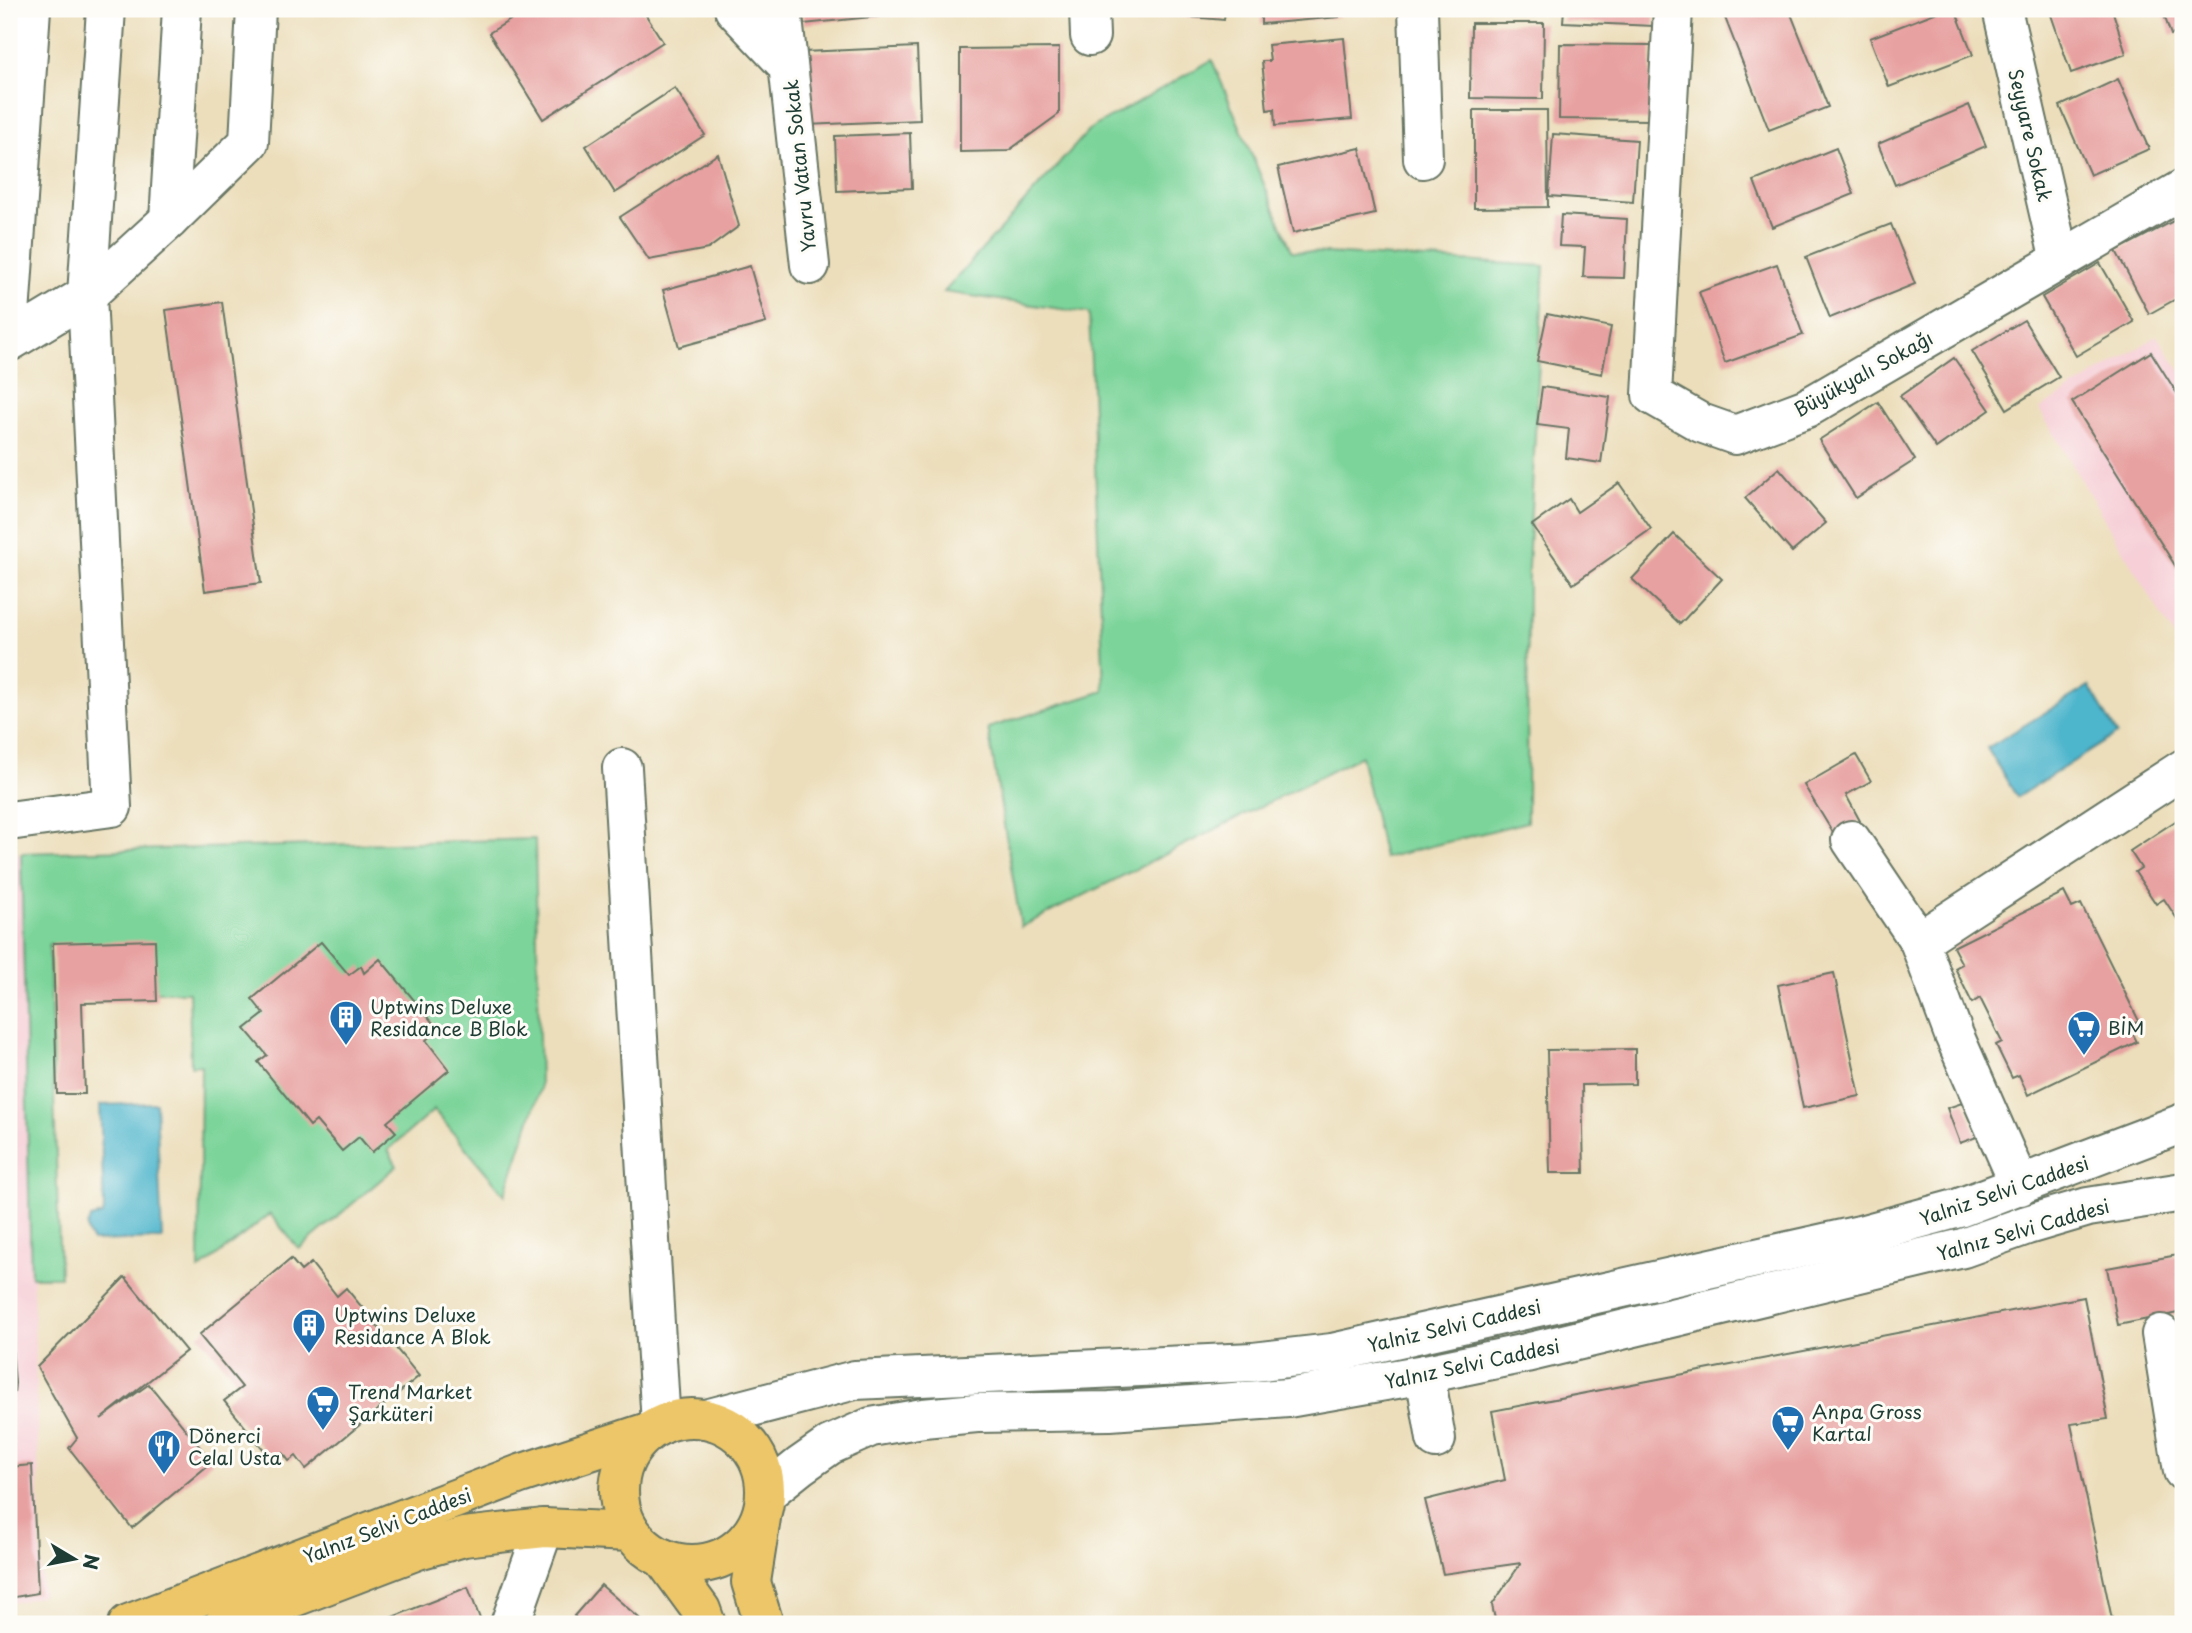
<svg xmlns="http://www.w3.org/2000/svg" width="2192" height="1633" font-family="'Playpen Sans',sans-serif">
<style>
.built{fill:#f6cfd7}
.green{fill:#7cd49a;stroke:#4e8867;stroke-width:2}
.water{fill:#4eb5cc;stroke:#367980;stroke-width:2}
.building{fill:#e7a1a0}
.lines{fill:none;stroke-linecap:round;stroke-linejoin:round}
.minor-casing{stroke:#677563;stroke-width:42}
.major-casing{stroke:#677563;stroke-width:42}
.highway-casing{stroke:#677563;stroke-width:42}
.minor{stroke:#fff;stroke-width:38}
.major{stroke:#ecc669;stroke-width:38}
.highway{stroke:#ecc669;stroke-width:38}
.labels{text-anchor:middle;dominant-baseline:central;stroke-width:6;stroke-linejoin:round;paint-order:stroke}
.street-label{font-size:19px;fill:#1f3d34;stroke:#fdfcf7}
.poi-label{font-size:19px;fill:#1f3d34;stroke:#fdfcf7;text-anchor:start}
</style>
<rect width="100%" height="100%" fill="#fdfcf7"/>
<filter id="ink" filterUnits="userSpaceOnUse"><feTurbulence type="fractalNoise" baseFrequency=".0143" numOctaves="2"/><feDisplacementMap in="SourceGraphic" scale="14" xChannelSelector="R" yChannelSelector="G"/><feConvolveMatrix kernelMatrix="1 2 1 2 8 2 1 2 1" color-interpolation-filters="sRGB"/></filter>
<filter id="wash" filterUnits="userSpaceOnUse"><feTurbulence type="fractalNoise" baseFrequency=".00686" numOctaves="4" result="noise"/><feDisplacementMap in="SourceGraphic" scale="28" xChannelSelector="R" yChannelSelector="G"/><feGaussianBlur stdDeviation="1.57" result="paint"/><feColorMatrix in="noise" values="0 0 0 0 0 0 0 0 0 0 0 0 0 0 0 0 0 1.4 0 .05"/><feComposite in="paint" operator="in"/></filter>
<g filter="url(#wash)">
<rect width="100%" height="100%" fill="#ecdebb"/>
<g class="built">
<path d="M2157,336L2183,374V652L2039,409Z"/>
<path d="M21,853L42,1596L9,1604V854Z"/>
</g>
<g class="green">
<path d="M1212,60L1292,251L1544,266L1528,567L1527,822L1384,858L1361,756L1021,927L988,728L1104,691L1089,313L944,292L1090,129Z"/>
<path d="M535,839L540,1089L505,1195L434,1110L388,1150L397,1166L299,1249L270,1214L199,1270L201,1065L191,1066L189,992H152L146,948L49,944L60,1277H31L21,853Z"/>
</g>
<g class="water">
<path d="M2089,686L2117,734L2017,797L1987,748Z"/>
<path d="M156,1103L162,1239L92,1241C86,1232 85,1227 91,1218L103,1215L104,1210L100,1105Z"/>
</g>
<g id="blocks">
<g class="building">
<path d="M528,9H642L663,42L543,119L489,33Z"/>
<path d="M802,9H929V11L804,24Z"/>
<path d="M1146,9H1225L1224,20L1145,13Z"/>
<path d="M1261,9H1339V17L1261,24Z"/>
<path d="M1564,9H1654V26L1563,22Z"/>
<path d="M1726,9H1789L1828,107L1769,130L1722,10Z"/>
<path d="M1945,9H1955L1973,55L1889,87L1870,38Z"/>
<path d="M2049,9H2112L2126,54L2071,73Z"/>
<path d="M2162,9H2183V31L2171,35Z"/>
<path d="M1471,23H1544L1543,99L1470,98Z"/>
<path d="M1344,38L1352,119L1275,126L1274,109L1267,110L1262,61H1270L1268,45Z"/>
<path d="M1560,44L1651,45L1650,120L1559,119Z"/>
<path d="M917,47L920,120L806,125L803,52Z"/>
<path d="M1059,48V114L1008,151L960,152V49Z"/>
<path d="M2118,79L2149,149L2090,175L2060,106Z"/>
<path d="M675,88L705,135L615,193L586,146Z"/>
<path d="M1969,105L1986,146L1895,185L1878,144Z"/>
<path d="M1474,110H1547L1548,207L1474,208Z"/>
<path d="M910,133L912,188L837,191L835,136Z"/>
<path d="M1553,134L1637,140L1633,202L1549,196Z"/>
<path d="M1360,148L1375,214L1293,233L1278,167Z"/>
<path d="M1836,148L1854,194L1772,227L1754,181Z"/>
<path d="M718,154L739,226L708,249L649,260L620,217Z"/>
<path d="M1561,215L1627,219L1624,278L1583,277L1585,247L1559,246Z"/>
<path d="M2177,219L2183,231V295L2149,314L2116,251Z"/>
<path d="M1891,224L1915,284L1830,318L1806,257Z"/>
<path d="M2100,263L2134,322L2076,356L2042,297Z"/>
<path d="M1777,264L1803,335L1725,363L1699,292Z"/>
<path d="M750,266L766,323L679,347L663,290Z"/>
<path d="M222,302L261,583L205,591L166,310Z"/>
<path d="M1547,314L1611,327L1602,374L1537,361Z"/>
<path d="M2024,320L2059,377L2007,409L1972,351Z"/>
<path d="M2151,352L2183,403V578L2072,402Z"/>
<path d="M1954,358L1990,410L1936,448L1900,396Z"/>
<path d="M1542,387L1610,397L1601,463L1566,458L1569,429L1537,425Z"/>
<path d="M1878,402L1915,460L1856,498L1819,440Z"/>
<path d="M1779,468L1826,523L1792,552L1745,498Z"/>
<path d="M1619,483L1651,529L1573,584L1532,525L1569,499L1577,512Z"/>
<path d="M1674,534L1722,579L1680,624L1632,579Z"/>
<path d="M1856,755L1871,781L1846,795L1860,821L1835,836L1804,785Z"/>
<path d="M2183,816V928L2164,899L2156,904L2135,872L2141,868L2130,851Z"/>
<path d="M2064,892L2072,908L2081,904L2139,1021L2129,1026L2137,1042L2028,1095L2019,1075L2012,1078L1996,1045L2002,1042L1980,998L1972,1003L1955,968L1962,964L1953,947Z"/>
<path d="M155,940L157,1001L82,1003L85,1094H57L53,943Z"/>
<path d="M321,942L349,975L361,966L364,973L380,959L438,1029L426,1040L449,1070L387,1122L396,1132L372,1152L359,1137L342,1151L316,1121L310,1126L258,1062L267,1055L245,1029L264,1014L252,999Z"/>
<path d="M1834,973L1860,1096L1803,1108L1778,985Z"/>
<path d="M1635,1049V1084L1582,1085L1584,1173H1550L1547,1050Z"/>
<path d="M1965,1102L1977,1137L1960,1143L1947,1108Z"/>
<path d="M2183,1254V1312L2118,1325L2107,1268Z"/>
<path d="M291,1259L301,1271L311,1263L337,1296L346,1288L419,1376L306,1469L296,1456L289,1461L283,1453L273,1461L224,1401L242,1387L199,1335Z"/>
<path d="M125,1277L186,1351L101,1419L149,1384L212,1462L132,1528L69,1448L77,1438L37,1367Z"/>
<path d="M2084,1297L2108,1419L2071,1424L2113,1624H1496L1492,1605L1521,1563L1443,1574L1425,1500L1505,1480L1492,1411Z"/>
<path d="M9,1332H11L15,1383L14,1393L9,1397Z"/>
<path d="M32,1465L38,1593L9,1598V1467Z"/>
<path d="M601,1585L646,1624H583L574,1616Z"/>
<path d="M468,1587L482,1624H375Z"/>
</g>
</g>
</g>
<g filter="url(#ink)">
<use href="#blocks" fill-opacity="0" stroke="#677563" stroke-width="2"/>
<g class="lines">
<defs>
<g id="minor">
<path d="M734,9L788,66"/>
<path d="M782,9L810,265"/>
<path d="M1089,9L1090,36"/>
<path d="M1418,9L1423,159"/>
<path d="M1673,9L1652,395L1701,423L1735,435L1807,408L2183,189"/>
<path d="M2002,9L2060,261"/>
<path d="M169,220L182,9"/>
<path d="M9,330L31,9"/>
<path d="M9,342L87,295L169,220L249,142L256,9"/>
<path d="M622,768L661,1425"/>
<path d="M9,821L112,807L87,295L106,9"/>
<path d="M1851,840L1919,941L1954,1035L2020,1186"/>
<path d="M1919,941L2183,769"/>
<path d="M2161,1334L2183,1471"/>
<path d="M1425,1374L1436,1439"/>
<path d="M706,1419L855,1380L1253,1362L1332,1353L1860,1235L1959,1208L2183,1123"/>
<path d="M765,1494L800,1466L830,1445L871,1427L923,1418L977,1413L1110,1411L1288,1398L1425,1374L1526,1353L1963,1248L2027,1225L2088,1207L2183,1192"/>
<path d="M510,1624L544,1528"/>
</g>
<g id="major">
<circle cx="692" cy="1491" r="73"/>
<path d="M128,1624L520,1474L648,1432"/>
<path d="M224,1624L418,1550L464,1537L544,1528L630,1532"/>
</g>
<g id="highway">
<path d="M761,1518L751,1582L764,1624"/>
<path d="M663,1558L701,1610L706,1624"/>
</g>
</defs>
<use href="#minor" class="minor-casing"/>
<use href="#major" class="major-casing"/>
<use href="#highway" class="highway-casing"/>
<use href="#minor" class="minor"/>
<use href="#major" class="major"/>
<use href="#highway" class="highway"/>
</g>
</g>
<defs>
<symbol id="building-pin" viewBox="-11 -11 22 30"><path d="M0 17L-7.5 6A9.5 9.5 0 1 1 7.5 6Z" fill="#1f6fb2" stroke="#fdfcf7"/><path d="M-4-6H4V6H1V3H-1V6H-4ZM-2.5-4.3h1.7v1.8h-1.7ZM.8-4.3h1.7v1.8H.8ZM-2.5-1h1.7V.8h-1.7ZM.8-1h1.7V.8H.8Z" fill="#fff"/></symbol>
<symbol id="supermarket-pin" viewBox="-11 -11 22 30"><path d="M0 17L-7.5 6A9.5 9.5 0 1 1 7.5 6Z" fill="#1f6fb2" stroke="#fdfcf7"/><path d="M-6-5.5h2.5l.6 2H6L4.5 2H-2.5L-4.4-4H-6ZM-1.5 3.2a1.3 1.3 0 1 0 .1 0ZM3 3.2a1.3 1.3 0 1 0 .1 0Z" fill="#fff"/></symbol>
<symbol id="restaurant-pin" viewBox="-11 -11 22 30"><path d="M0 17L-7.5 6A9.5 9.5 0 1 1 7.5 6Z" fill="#1f6fb2" stroke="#fdfcf7"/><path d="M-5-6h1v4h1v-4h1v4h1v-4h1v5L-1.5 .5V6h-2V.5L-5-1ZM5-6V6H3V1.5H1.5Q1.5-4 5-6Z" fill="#fff"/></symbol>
</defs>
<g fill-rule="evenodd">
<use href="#building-pin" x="327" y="998" width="38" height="52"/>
<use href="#supermarket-pin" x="2065" y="1008" width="38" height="52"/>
<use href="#building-pin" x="290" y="1306" width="38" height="52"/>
<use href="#supermarket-pin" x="304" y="1383" width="38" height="52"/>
<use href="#supermarket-pin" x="1769" y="1403" width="38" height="52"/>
<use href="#restaurant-pin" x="145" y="1427" width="38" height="52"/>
</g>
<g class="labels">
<g class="street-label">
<text transform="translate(2031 135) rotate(77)">Seyyare Sokak</text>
<text transform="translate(799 166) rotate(-96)">Yavru Vatan Sokak</text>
<text transform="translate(1863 373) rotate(-29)">Büyükyalı Sokağı</text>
<text transform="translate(2004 1190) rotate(-19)">Yalniz Selvi Caddesi</text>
<text transform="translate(2023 1229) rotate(-16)">Yalnız Selvi Caddesi</text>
<text transform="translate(1454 1325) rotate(-13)">Yalniz Selvi Caddesi</text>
<text transform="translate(1472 1363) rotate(-12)">Yalnız Selvi Caddesi</text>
<text transform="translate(387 1525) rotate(-21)">Yalnız Selvi Caddesi</text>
</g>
<g class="poi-label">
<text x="370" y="1006">Uptwins Deluxe<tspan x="370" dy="22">Residance B Blok</tspan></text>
<text x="2108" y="1027">BİM</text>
<text x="334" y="1314">Uptwins Deluxe<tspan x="334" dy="22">Residance A Blok</tspan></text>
<text x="348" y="1391">Trend Market<tspan x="348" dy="22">Şarküteri</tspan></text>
<text x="1812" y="1411">Anpa Gross<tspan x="1812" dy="22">Kartal</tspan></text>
<text x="188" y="1435">Dönerci<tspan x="188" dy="22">Celal Usta</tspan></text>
</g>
</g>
<rect width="2192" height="1633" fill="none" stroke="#fdfcf7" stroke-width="35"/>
<g transform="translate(74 1559) rotate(100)" stroke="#fdfcf7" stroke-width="5" paint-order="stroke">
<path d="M0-5L12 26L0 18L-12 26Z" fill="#1f3d34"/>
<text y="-10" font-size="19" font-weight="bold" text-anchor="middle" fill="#1f3d34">N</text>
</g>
</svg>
